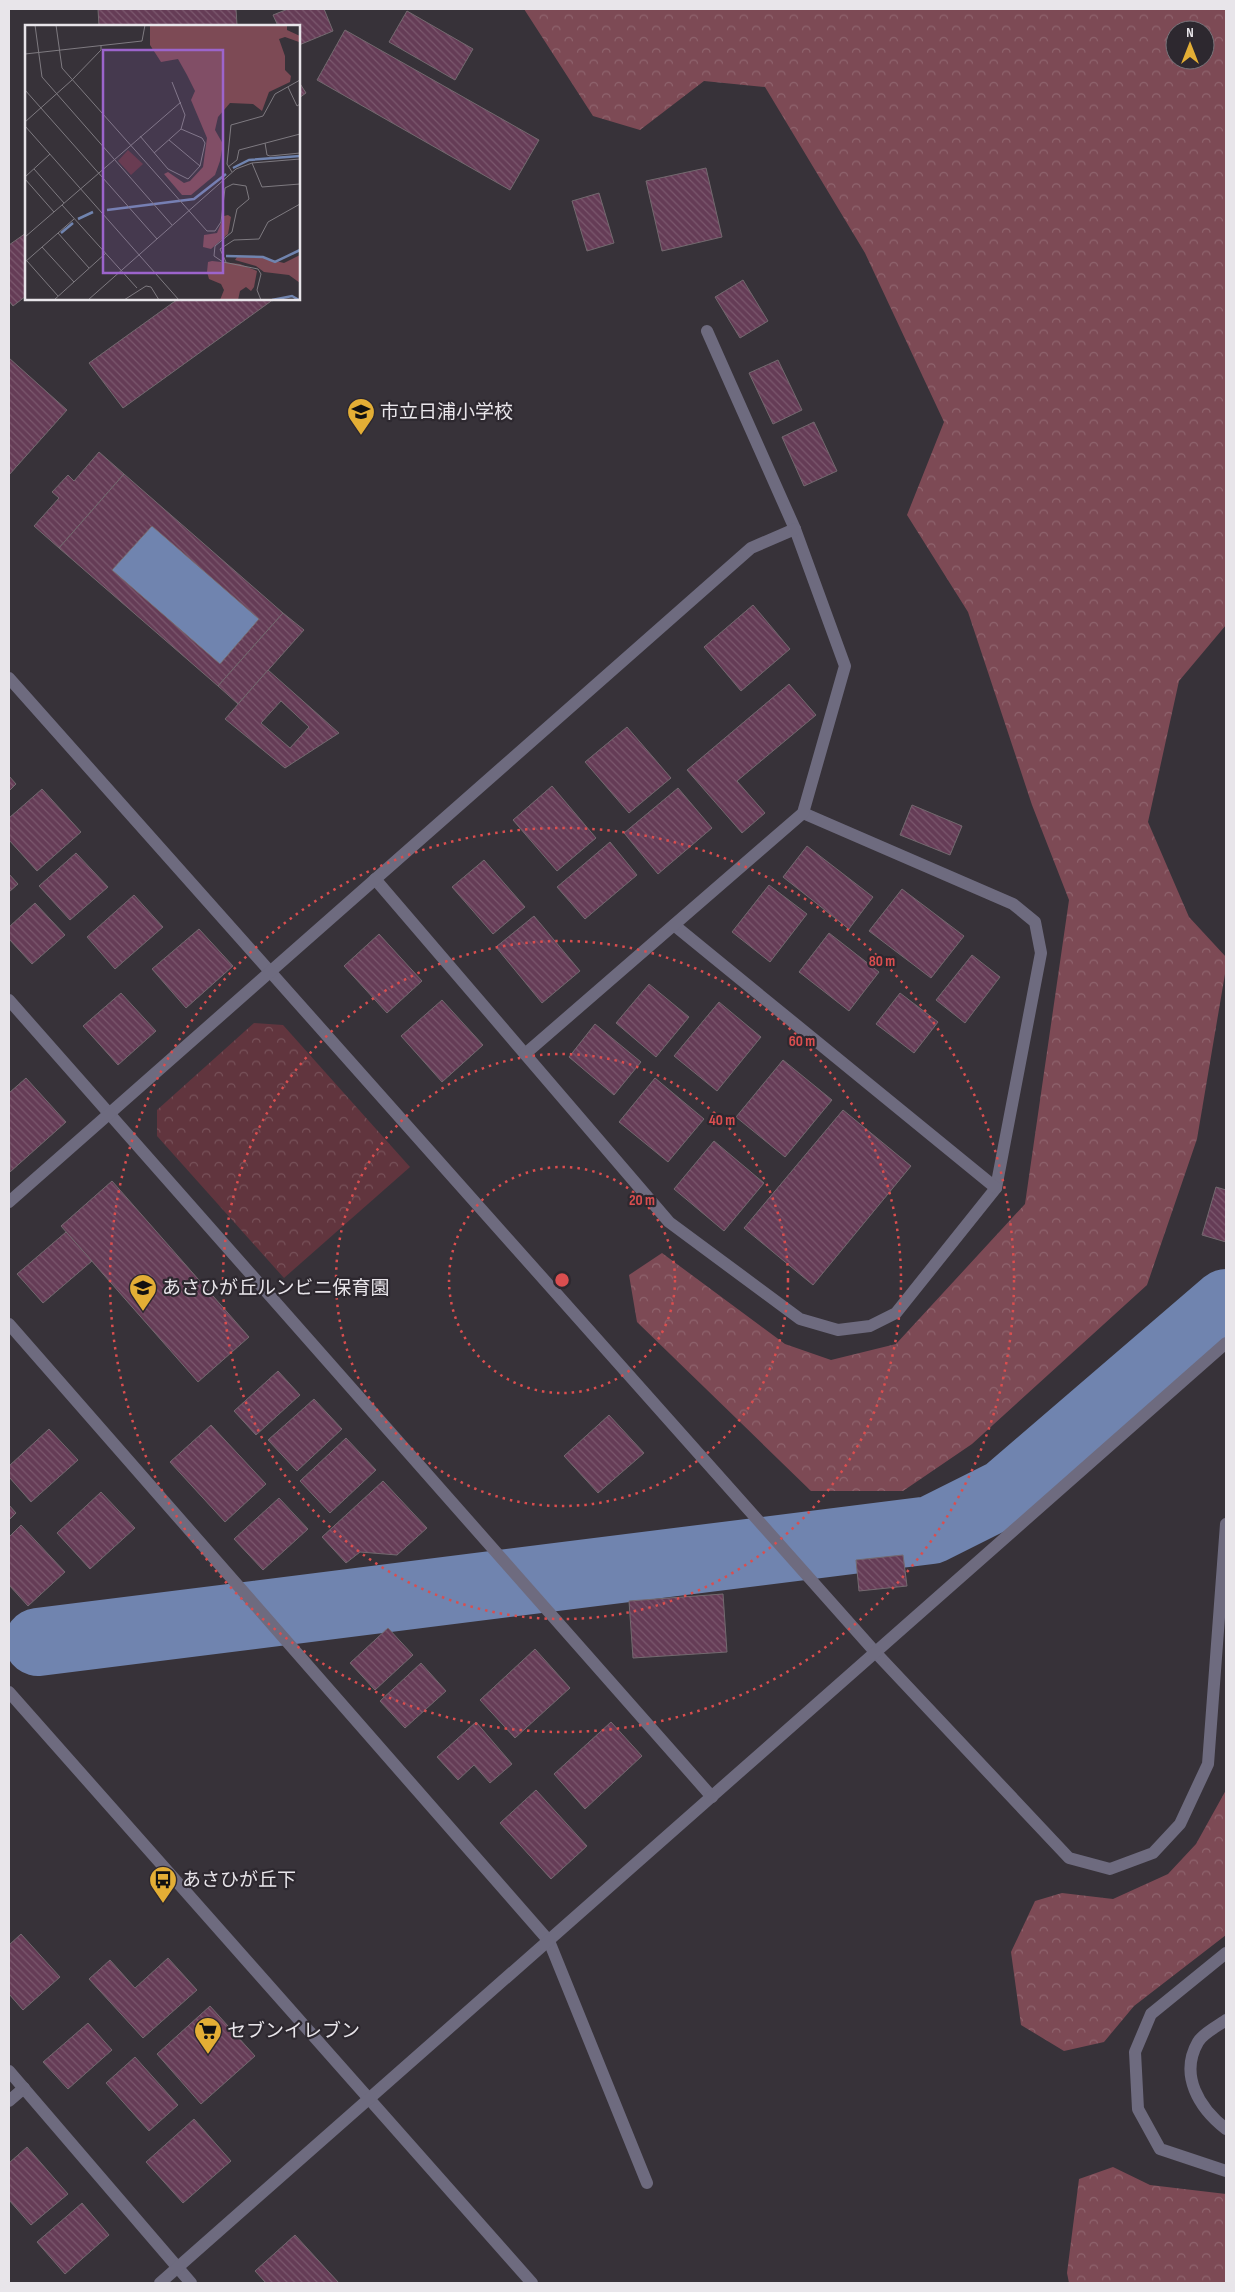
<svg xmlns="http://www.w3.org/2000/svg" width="1235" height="2292" font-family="'Sofia Sans Condensed','Noto Sans JP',sans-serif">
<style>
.forest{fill:url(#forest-crowns);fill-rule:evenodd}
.park{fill:url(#park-crowns)}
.water{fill:#7084af;stroke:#94a1c1}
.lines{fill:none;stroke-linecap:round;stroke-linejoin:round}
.river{stroke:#7084af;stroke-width:68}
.building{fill:url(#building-back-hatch);stroke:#73696f;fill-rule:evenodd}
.minor{stroke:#6e6b7f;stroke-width:12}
.ring{fill:none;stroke:#da4e4f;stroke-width:2.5;stroke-dasharray:2.5 5}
.labels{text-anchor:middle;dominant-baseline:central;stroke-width:4.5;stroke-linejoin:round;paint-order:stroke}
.poi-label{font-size:19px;fill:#e8e5ea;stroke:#2d282f;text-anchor:start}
.inset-river{fill:none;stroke:#7084af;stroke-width:2.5}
.inset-road{fill:none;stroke:#7e7a80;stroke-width:1}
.view{fill:#9c64cc;fill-opacity:0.15;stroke:#9c64cc;stroke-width:2.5}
.inset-edge{fill:none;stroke:#e8e5ea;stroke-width:2.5}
.centre{fill:#da4e4f;stroke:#2d282f;stroke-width:2.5}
.ring-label{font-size:15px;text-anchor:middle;font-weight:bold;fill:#da4e4f;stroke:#2d282f;stroke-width:4.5;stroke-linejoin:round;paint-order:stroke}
</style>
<defs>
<pattern id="forest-crowns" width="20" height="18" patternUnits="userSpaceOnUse" patternTransform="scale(1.25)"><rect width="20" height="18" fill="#7d4a55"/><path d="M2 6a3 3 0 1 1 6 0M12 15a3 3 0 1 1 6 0" fill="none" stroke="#8f646e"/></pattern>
<pattern id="park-crowns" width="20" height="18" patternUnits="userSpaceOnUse" patternTransform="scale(1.25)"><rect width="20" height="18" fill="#61353e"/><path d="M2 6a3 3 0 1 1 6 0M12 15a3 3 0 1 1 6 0" fill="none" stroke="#78525a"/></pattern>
<pattern id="building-back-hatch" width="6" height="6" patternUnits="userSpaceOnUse" patternTransform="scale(1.25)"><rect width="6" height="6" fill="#653c56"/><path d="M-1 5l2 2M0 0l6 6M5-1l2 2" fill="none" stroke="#7b586e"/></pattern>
</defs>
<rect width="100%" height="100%" fill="#373239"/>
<g class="forest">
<path d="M524,9H1226V625L1179,681L1148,822L1189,917L1226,957V968L1197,1139L1147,1285L972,1444L903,1491H811L637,1322L629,1275L662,1253L785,1344L831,1360L896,1344L1025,1204L1069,900L1032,805L968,612L907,515L944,422L865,253L765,87L704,81L640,130L593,116ZM1175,30H1205V60H1175Z"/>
<path d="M1226,1790V1935L1134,2006L1104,2042L1064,2051L1021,2025L1011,1952L1035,1901L1062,1893L1113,1899L1168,1874L1196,1844Z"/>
<path d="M1113,2167L1150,2185L1226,2194V2283H1069L1067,2273L1079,2179Z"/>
</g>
<path class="park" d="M254,1023L283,1025L410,1167L284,1278L157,1136V1110Z"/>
<path class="water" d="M152,526L259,619L220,664L112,570Z"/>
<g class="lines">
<path class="river" d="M38,1642L931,1530L1005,1493L1226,1303"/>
</g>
<g class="building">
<path d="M98,9H236L237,25L99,26Z"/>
<path d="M288,9H324L333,31L299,45V26H278L273,15Z"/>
<path d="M407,11L473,49L455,80L389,42Z"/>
<path d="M345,30L539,140L510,190L317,80Z"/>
<path d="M299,82L306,93L299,98Z"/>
<path d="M706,168L722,237L662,251L646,181Z"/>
<path d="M599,193L614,243L587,251L572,201Z"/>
<path d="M26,233V296L13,306L9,301V245Z"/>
<path d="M743,280L768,321L740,338L715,297Z"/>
<path d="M178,299H274L123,408L89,363Z"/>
<path d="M9,358L67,410L9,475Z"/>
<path d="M778,360L802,410L773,424L749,373Z"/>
<path d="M814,422L837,471L804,486L782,437Z"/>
<path d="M99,452L124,474L59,548L34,526L59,498L52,492L68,475L74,481Z"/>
<path d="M124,474L283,613L218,686L59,548ZM152,526L259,619L220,664L112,570Z"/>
<path d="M753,605L790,649L741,691L704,647Z"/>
<path d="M283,613L304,630L238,704L218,686Z"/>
<path d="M268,670L339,733L285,768L225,719ZM281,701L309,727L290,748L261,723Z"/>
<path d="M789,684L816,715L737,781L765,813L742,833L687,770Z"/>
<path d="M627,727L671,778L629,813L585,762Z"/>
<path d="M9,776L16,784L9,791Z"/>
<path d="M552,786L596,838L557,871L513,820Z"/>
<path d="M678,788L712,828L658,874L624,833Z"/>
<path d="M42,789L81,832L37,871L9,840V818Z"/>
<path d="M912,805L962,826L950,855L900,835Z"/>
<path d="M610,842L637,875L585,919L557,887Z"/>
<path d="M807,846L873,897L849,929L783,877Z"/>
<path d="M76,853L108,887L70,920L39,886Z"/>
<path d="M484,860L525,907L493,934L452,887Z"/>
<path d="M9,874L18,884L9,892Z"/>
<path d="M769,885L807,914L770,962L732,932Z"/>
<path d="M902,889L964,936L931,978L869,931Z"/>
<path d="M134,895L163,927L115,969L87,937Z"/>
<path d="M35,903L65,935L32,964L9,939V927Z"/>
<path d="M534,916L580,971L542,1003L496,947Z"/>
<path d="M199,929L233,966L186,1008L152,969Z"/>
<path d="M829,933L879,972L849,1011L799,972Z"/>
<path d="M379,934L422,981L387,1013L344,966Z"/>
<path d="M972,955L1000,977L965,1023L936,1000Z"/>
<path d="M649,984L689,1017L656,1057L616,1023Z"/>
<path d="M121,993L156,1031L118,1065L83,1026Z"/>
<path d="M900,993L938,1022L914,1053L876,1024Z"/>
<path d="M442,1000L483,1045L442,1082L401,1036Z"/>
<path d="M719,1002L761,1037L717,1091L674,1056Z"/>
<path d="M595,1024L641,1062L614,1095L569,1057Z"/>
<path d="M783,1060L832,1100L785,1157L736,1117Z"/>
<path d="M26,1078L66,1122L10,1172L9,1093Z"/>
<path d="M655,1078L704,1119L668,1162L619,1122Z"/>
<path d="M843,1110L911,1166L813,1285L744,1228Z"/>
<path d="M714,1141L764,1183L724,1231L674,1189Z"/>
<path d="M112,1181L249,1337L198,1382L61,1226Z"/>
<path d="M1216,1187L1226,1190V1242L1202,1235Z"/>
<path d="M66,1232L92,1261L43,1303L17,1274Z"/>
<path d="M278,1371L300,1395L256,1435L234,1411Z"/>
<path d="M314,1399L342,1429L297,1471L268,1440Z"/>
<path d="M609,1415L644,1453L598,1493L564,1456Z"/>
<path d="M211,1425L266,1484L225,1522L170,1462Z"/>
<path d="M49,1429L78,1460L31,1502L9,1477V1466Z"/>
<path d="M346,1438L376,1470L330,1513L300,1481Z"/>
<path d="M383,1481L427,1528L397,1555L360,1552L346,1563L322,1537Z"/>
<path d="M101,1492L135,1528L90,1569L57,1533Z"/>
<path d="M279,1498L308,1529L263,1570L234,1539Z"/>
<path d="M9,1505L16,1513L9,1520Z"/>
<path d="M21,1525L65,1572L28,1606L9,1585V1537Z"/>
<path d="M903,1555L907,1586L859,1591L856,1560Z"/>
<path d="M723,1594L727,1652L633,1658L629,1601Z"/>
<path d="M388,1628L413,1655L375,1690L350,1663Z"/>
<path d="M535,1649L570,1688L515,1738L480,1700Z"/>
<path d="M421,1663L446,1691L405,1728L380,1701Z"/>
<path d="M476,1722L512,1764L490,1783L474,1765L458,1780L437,1757Z"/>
<path d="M611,1722L642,1756L585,1809L554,1774Z"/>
<path d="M536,1790L587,1846L551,1879L500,1823Z"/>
<path d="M21,1934L60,1977L23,2010L9,1994V1945Z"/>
<path d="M168,1958L197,1990L143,2038L89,1979L110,1960L135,1988Z"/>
<path d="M210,2006L255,2056L201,2104L157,2054Z"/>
<path d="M88,2023L112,2050L68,2089L43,2062Z"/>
<path d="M135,2057L178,2105L149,2131L106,2083Z"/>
<path d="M194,2119L231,2161L183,2203L146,2162Z"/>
<path d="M27,2147L68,2194L31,2225L9,2200V2163Z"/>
<path d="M82,2203L109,2235L65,2274L37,2242Z"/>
<path d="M295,2235L339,2283H266L255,2271Z"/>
</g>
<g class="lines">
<g class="minor">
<path d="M9,678L876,1653L1069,1858L1110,1869L1153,1853L1180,1824L1208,1764L1226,1524"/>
<path d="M375,879L669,1222L800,1319L838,1330L870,1326L896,1313L996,1188L1041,953L1035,922L1013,904L803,813"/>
<path d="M674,925L996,1188"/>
<path d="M9,1000L712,1797"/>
<path d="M525,1054L803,813L845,666L795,529L707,331"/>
<path d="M9,1202L751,548L795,529"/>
<path d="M9,1324L549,1941L647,2183"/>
<path d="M9,1692L532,2283"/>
<path d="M1226,1953L1151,2014L1135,2052L1138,2109L1160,2149L1226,2171"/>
<path d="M1226,2020C1218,2026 1203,2033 1198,2042C1179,2075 1199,2108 1226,2129"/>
<path d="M9,2071L191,2283"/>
<path d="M9,2101L24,2088"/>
<path d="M160,2283L1226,1343"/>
</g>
</g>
<g class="ring">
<circle cx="562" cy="1280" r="113"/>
<circle cx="562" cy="1280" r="226"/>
<circle cx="562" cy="1280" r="339"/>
<circle cx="562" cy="1280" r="452"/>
</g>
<defs>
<symbol id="school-pin" viewBox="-11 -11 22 30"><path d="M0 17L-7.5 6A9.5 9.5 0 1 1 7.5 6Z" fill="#e3ae35" stroke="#2d282f"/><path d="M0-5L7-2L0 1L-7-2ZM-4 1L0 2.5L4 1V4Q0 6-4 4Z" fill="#111"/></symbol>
<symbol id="bus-pin" viewBox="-11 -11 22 30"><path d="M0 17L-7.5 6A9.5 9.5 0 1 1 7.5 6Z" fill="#e3ae35" stroke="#2d282f"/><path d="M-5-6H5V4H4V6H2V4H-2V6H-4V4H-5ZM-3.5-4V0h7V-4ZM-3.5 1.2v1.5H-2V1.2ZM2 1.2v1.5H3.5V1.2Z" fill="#111"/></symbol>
<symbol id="supermarket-pin" viewBox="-11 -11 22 30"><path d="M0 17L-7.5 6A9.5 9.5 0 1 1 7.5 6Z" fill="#e3ae35" stroke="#2d282f"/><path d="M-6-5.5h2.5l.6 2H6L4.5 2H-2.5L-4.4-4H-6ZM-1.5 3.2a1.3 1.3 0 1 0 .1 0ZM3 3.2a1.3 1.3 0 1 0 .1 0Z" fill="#111"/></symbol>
</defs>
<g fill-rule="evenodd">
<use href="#school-pin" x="345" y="396" width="32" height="43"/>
<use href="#school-pin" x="127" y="1272" width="32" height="43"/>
<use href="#bus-pin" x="147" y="1864" width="32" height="43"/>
<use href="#supermarket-pin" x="192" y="2015" width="32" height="43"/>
</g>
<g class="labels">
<g class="poi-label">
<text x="380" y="412">市立日浦小学校</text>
<text x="162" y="1288">あさひが丘ルンビニ保育園</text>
<text x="182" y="1880">あさひが丘下</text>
<text x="227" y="2031">セブンイレブン</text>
</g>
</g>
<g transform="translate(25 25)">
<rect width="275" height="275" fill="#373239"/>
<path d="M125,0H262V5L275,11L274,17L260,12L254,14L260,31V45L266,51L265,57L244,67L237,86L228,79L205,78L193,92L190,105L198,119L195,136L190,150L166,170H157L139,149L143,147L159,158L165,156L178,142L182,113L166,75L170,66L162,50L153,34L136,37L125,20ZM203,190L206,192L203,209L186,224L178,222L179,210L192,208L199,191ZM275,230V258L264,250L239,247L231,241L210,235L212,232H235L259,238ZM187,236L215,239L232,246L229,262L226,266L221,262L215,266L213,275H195L199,265L196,259L184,254L182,247L183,237Z" fill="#7d4a55"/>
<path d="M103,125L118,139L106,150L93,136Z" fill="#61353e"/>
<path class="inset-river" d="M208,143L224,135L275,131M82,185L169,174L201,149M53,194L68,187M36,208L48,198M201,231L238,232L250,237L275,225M247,275L267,271L274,275"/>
<path class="inset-road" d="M10,0L17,52L147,200M31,0L37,43L182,206H190L196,197L200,163L208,159L221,161L224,174L212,184L207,207L190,221L189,231L198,237L233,244L236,249L232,265L236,275M0,29L117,16L120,0M263,62L272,81L275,79M0,65L132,214M0,97L47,55L76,25V20M0,101L154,275M115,111L143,144L163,154L175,141L180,118L177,113L156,104M144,115L175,141M240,118L242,130L245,131L275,128M129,128L156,104L160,90L147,57M227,138L237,162L275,159M203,142L212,135L214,125L275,109M9,144L39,178M207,147L202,139L206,100L238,91L250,69L275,55M0,152L25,129M0,154L29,187M37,180L112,263M33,208L64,243M0,212L156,77M17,222L49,257M2,236L33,271M0,237L49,194M201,237L195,224L209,215L234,214L243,197L275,179M29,275L81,228M63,275L211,144L227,138L275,134M99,275L121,261L126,262L134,275"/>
<path class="view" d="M78,25H198V248H78Z"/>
<rect width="275" height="275" class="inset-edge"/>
</g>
<circle cx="562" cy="1280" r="8" class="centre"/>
<g class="ring-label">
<text x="882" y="966">80 m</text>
<text x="802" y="1046">60 m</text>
<text x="722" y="1125">40 m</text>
<text x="642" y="1205">20 m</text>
</g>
<rect width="1235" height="2292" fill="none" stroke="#e8e5ea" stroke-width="20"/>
<g transform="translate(1190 45)"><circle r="24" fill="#2d282f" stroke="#78747a"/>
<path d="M0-4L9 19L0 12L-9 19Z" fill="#e3ae35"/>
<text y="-8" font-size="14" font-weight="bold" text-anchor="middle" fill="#e8e5ea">N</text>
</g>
</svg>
